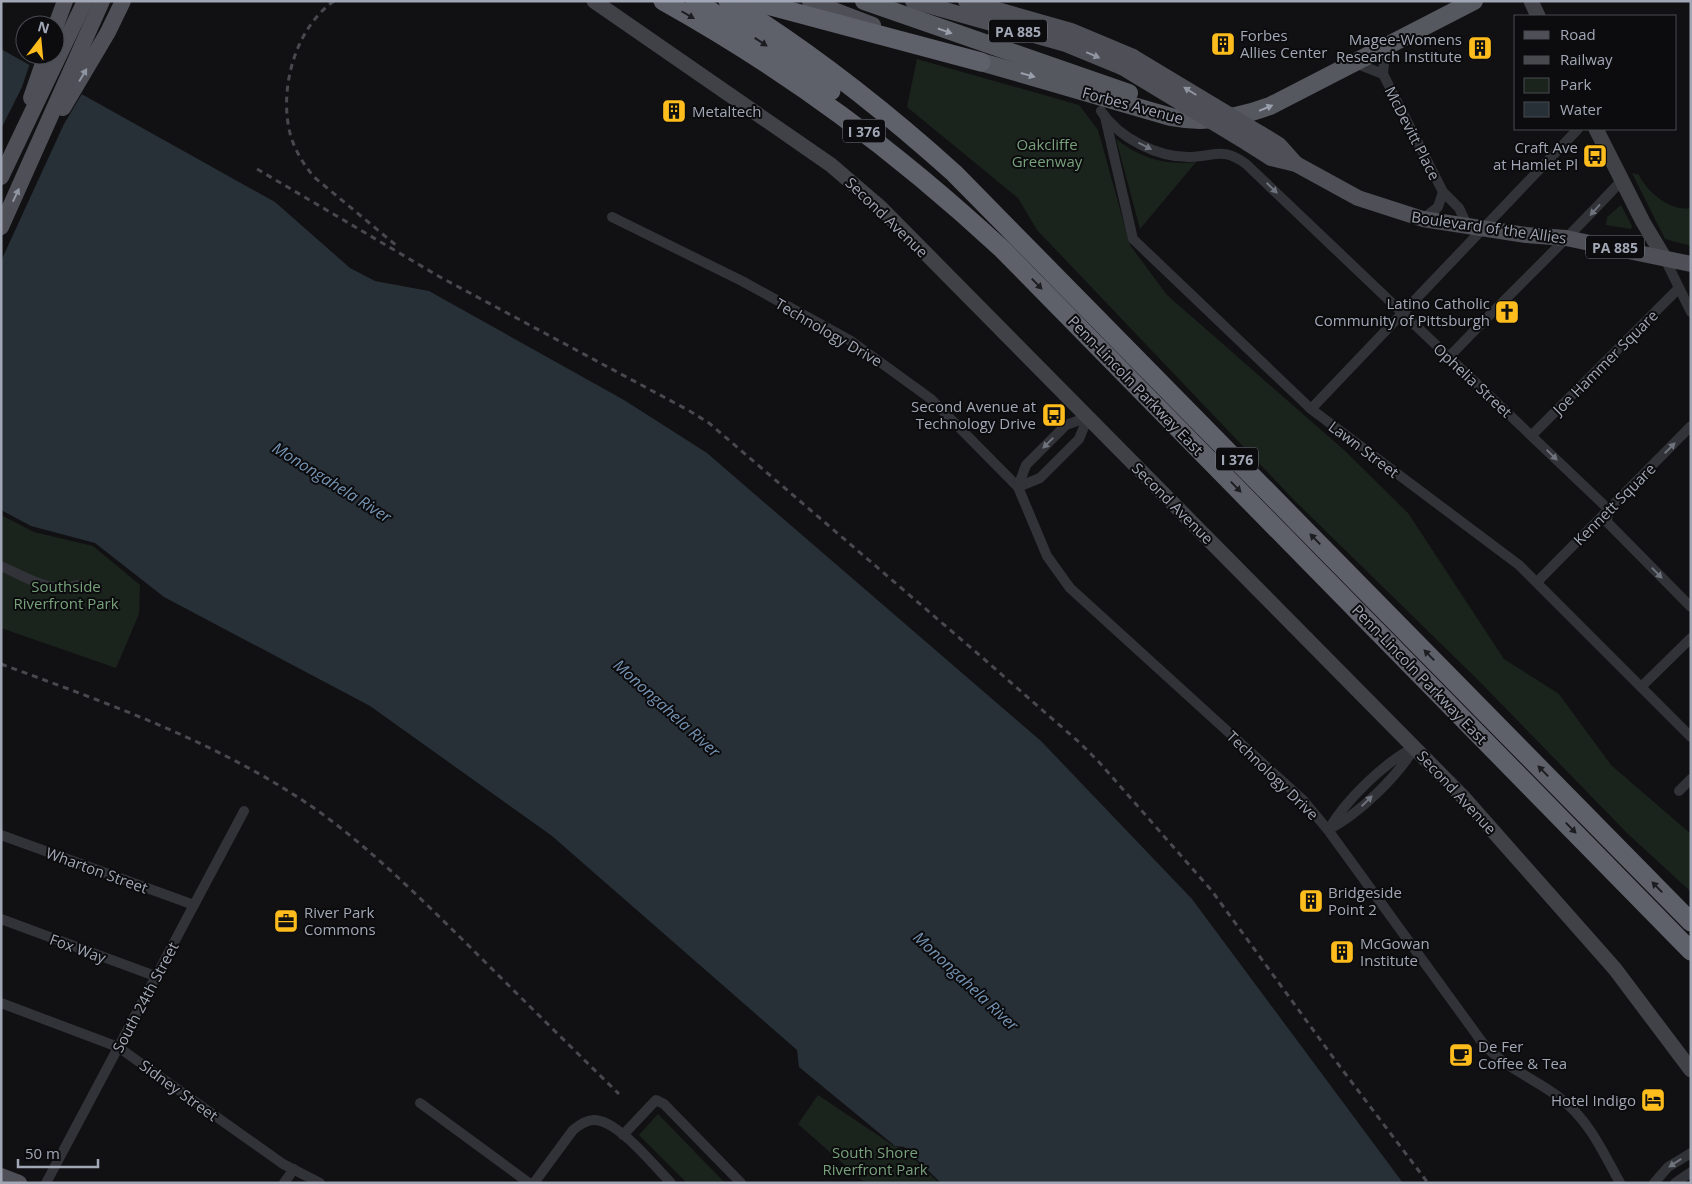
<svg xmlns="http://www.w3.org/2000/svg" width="1692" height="1184" font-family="'Open Sans',sans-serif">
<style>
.green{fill:#1b231d}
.water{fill:#272f37}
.pier{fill:#111113}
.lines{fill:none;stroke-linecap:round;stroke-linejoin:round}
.minor{stroke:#323338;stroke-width:10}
.secondary{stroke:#404248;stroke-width:15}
.primary{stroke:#4e4f57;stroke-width:16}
.trunk{stroke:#565860;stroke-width:18}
.motorway{stroke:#5e606a;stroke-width:19}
.rail{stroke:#47494f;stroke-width:3;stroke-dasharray:6 5;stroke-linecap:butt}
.primary-bridge{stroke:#4e4f57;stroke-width:16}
.oneway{fill:#1c1d20}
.oneway2{fill:#9a9fac}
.oneway3{fill:#9095a2}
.oneway4{fill:#6f737d}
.labels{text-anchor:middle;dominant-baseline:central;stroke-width:4;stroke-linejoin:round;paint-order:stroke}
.shield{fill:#0c0c0e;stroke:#747883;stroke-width:1}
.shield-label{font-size:14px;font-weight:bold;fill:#a1a7b5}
.poi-label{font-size:15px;fill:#a1a7b5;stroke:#0c0c0e;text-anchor:start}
.street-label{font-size:15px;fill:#a1a7b5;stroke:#0c0c0e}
.park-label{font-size:15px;fill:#77a17b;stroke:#0c0c0e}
.water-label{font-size:16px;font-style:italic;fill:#7593b3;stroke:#0c0c0e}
</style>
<rect width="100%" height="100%" fill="#111113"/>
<g class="green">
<path d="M917,59L1079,105L1098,130L1130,245L1167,295L1344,450L1408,513L1504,659L1559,694L1611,765L1691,834V892L1627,833L1478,680L1295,501L1037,230L1018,198L907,107Z"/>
<path d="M1116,139C1140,158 1166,166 1196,162L1140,229Z"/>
<path d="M1632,173L1639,175C1647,192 1671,212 1691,208V246L1665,239Z"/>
<path d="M1621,205L1632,226L1631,229L1606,225L1607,217Z"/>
<path d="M1,515L34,532L93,546L140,585L139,614L116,668L1,628Z"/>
<path d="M818,1095L891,1144L905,1150L939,1183H865L798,1124Z"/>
<path d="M658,1114L725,1183H687L639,1135Z"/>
</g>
<path class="water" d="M1,49L275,202L350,268L375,281L429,291L624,400L707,453L1041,741L1192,899L1403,1183H941L904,1147L895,1146L799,1067L797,1050L552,836L370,706L164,597L95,543L31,526L1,510Z"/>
<path class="pier" d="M30,63L83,92L64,124L1,261V129L22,87Z"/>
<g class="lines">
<g class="minor">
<path d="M1391,45L1384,63L1383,74L1443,192L1459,208L1468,227"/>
<path d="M1355,63L1383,74"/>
<path d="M1101,111C1119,138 1158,158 1191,157C1216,156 1223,147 1246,164L1604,505L1608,510L1607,522L1691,607"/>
<path d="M1105,117L1133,239L1311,409L1519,565L1691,737"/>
<path d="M612,217L742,281L851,341L931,399L1018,487L1047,556L1070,588L1303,800L1328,830L1482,1042C1504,1068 1534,1078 1560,1098C1589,1120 1603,1152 1620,1183"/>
<path d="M1423,219L1438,207L1443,192"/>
<path d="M1664,257L1691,312"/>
<path d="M1449,357C1506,297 1566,241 1622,180"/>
<path d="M1311,409L1578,129"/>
<path d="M1532,435L1679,288"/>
<path d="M1018,487L1026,465L1066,425L1088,417"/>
<path d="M1018,487L1040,478L1079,439L1088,417"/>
<path d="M1,566C24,576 52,595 77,585"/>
<path d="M1537,582L1691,426"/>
<path d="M1641,687L1691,638"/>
<path d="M1679,791L1691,779"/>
<path d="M1329,829C1346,800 1383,764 1413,748"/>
<path d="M1328,830C1359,814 1397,777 1415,747"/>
<path d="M1,835L194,905"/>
<path d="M1,919L155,976"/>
<path d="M1,1003L118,1047L283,1164L320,1183"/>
<path d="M420,1103L529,1183"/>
<path d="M623,1135L656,1100L664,1104L741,1183"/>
<path d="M46,1183L244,811"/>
<path d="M284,1183L294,1169"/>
<path d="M534,1183L573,1130C579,1125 586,1120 594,1120C618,1120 654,1166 671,1183"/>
<path d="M1654,1183L1668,1167L1691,1153"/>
<path d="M1675,1183L1691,1172"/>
</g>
<g class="secondary">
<path d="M594,1L831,165L881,208L1463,797L1615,969L1691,1070"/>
<path d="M1531,1L1538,16"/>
<path d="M1596,129L1643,222L1664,257"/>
</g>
<g class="primary">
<path d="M810,1L873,25"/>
<path d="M913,1L1066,44L1122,67"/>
<path d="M966,1L1071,31L1133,57"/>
<path d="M55,28L65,1"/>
<path d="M31,98L46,55"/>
<path d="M63,108L108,32L123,1"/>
<path d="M1261,134L1279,145L1296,164"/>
<path d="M1249,144L1271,158L1296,164L1358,198L1423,219L1526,235L1566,238L1691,264"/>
<path d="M1,177L85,1"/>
<path d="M1,227L102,1"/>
<path d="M1,1176L19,1183"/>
</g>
<g class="trunk">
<path d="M864,1L1129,93"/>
<path d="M981,62L1171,117C1205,124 1238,118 1270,106L1474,1"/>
</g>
<g class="motorway">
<path d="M663,1C790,72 896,151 1002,249L1691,951"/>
<path d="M695,1L784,57L831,91"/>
<path d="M728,1C809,51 883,109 954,173L1691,922"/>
<path d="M752,1L981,62"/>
</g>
<g class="rail">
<path d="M334,1C294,29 278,92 291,137C296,152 304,165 314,177L397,246"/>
<path d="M257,169L440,277L688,410L709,423L984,659L1080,743L1099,762L1212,891L1335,1060L1428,1183"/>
<path d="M1,664C109,704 218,742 314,808C369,847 418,896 466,943C517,994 568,1044 619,1094"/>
</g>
<g class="primary-bridge">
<path d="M1133,57L1261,134"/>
<path d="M1122,67L1249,144"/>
</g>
</g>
<defs><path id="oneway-solid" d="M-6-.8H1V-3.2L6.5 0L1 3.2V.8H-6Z" transform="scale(1.25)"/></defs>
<g class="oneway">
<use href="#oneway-solid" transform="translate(688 15) rotate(30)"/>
<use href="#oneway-solid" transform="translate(761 42) rotate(33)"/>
<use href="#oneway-solid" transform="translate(1037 284) rotate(46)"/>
<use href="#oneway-solid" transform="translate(1236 487) rotate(46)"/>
<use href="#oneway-solid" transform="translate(1315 539) rotate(-134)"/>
<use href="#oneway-solid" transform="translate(1429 655) rotate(-134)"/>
<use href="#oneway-solid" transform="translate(1543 771) rotate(-134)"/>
<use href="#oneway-solid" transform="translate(1571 828) rotate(46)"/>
<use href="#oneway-solid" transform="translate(1657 887) rotate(-134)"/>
</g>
<g class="oneway2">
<use href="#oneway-solid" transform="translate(945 31) rotate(19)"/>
<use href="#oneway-solid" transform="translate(1028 75) rotate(16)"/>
<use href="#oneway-solid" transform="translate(1266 108) rotate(-23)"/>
</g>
<g class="oneway3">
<use href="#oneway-solid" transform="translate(1093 55) rotate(23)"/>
<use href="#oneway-solid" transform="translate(83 75) rotate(-59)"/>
<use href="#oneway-solid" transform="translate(1190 91) rotate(-148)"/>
<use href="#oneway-solid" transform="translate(16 195) rotate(-65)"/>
</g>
<g class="oneway4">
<use href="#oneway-solid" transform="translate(1145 146) rotate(27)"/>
<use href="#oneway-solid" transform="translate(1272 188) rotate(44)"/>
<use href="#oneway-solid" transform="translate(1595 210) rotate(132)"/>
<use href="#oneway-solid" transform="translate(1048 443) rotate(135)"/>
<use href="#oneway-solid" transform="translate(1670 448) rotate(-45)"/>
<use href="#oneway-solid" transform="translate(1552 455) rotate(44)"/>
<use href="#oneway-solid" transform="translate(1657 573) rotate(46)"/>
<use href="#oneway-solid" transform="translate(1367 801) rotate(-44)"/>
<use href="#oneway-solid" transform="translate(1675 1163) rotate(147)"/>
</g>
<defs>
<symbol id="building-square" viewBox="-11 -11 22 22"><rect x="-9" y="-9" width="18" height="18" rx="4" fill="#ffbd1d" stroke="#0c0c0e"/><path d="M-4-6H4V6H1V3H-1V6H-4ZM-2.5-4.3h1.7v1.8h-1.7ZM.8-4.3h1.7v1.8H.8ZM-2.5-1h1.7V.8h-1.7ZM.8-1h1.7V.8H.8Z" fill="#111"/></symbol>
<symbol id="bus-square" viewBox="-11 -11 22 22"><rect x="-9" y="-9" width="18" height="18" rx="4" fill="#ffbd1d" stroke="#0c0c0e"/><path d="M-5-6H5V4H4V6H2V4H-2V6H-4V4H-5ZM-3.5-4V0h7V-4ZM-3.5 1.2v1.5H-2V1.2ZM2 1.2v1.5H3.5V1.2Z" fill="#111"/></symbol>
<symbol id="church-square" viewBox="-11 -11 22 22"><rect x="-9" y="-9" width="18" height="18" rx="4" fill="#ffbd1d" stroke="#0c0c0e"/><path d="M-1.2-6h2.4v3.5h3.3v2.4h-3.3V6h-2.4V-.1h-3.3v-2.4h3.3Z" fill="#111"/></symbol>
<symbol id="office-square" viewBox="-11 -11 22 22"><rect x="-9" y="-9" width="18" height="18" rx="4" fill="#ffbd1d" stroke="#0c0c0e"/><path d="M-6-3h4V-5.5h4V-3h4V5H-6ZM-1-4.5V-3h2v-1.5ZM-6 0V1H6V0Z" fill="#111"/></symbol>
<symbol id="cafe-square" viewBox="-11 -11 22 22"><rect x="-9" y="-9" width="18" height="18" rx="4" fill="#ffbd1d" stroke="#0c0c0e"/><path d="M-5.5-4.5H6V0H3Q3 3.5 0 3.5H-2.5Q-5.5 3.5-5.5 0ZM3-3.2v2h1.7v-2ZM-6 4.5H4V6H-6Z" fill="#111"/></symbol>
<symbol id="hotel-square" viewBox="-11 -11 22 22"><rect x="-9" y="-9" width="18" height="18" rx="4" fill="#ffbd1d" stroke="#0c0c0e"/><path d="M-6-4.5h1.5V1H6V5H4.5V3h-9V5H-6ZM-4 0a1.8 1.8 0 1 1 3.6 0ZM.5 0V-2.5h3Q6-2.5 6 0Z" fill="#111"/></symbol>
</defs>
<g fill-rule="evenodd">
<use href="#building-square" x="1209" y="30" width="28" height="28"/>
<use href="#building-square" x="1466" y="34" width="28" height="28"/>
<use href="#building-square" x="660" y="97" width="28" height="28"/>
<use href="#bus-square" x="1581" y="142" width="28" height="28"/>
<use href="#church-square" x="1493" y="298" width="28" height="28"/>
<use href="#bus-square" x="1040" y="401" width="28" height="28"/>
<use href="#building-square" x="1297" y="887" width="28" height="28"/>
<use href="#office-square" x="272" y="907" width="28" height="28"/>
<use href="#building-square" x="1328" y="938" width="28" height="28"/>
<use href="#cafe-square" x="1447" y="1041" width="28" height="28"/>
<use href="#hotel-square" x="1639" y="1086" width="28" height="28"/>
</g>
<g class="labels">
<g class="shield">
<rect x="989" y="19.5" width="58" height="23" rx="4"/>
<rect x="843" y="119.5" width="42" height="23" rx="4"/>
<rect x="1586" y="235.5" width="58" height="23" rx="4"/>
<rect x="1216" y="447.5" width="42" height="23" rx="4"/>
</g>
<g class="shield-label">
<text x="1018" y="31">PA 885</text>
<text x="864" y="131">I 376</text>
<text x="1615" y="247">PA 885</text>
<text x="1237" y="459">I 376</text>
</g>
<g class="poi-label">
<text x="1240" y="35">Forbes<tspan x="1240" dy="17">Allies Center</tspan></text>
<text x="1462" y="39" text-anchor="end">Magee-Womens<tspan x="1462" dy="17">Research Institute</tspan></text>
<text x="692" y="111">Metaltech</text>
<text x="1578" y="147" text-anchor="end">Craft Ave<tspan x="1578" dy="17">at Hamlet Pl</tspan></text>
<text x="1490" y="303" text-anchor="end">Latino Catholic<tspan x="1490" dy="17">Community of Pittsburgh</tspan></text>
<text x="1036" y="406" text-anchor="end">Second Avenue at<tspan x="1036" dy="17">Technology Drive</tspan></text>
<text x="1328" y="892">Bridgeside<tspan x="1328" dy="17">Point 2</tspan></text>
<text x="304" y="912">River Park<tspan x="304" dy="17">Commons</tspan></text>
<text x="1360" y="943">McGowan<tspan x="1360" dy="17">Institute</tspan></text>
<text x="1478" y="1046">De Fer<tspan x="1478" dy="17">Coffee &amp; Tea</tspan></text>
<text x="1636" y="1100" text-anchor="end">Hotel Indigo</text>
</g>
<g class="street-label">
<text transform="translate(1133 105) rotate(15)">Forbes Avenue</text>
<text transform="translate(1413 133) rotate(63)">McDevitt Place</text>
<text transform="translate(887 217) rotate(44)">Second Avenue</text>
<text transform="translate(1489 227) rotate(8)">Boulevard of the Allies</text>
<text transform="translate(829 332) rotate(30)">Technology Drive</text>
<text transform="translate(1605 362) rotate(-45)">Joe Hammer Square</text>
<text transform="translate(1473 380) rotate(43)">Ophelia Street</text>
<text transform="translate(1136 385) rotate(46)">Penn-Lincoln Parkway East</text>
<text transform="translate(1364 449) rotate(37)">Lawn Street</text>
<text transform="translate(1173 503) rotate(45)">Second Avenue</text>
<text transform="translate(1614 504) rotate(-45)">Kennett Square</text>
<text transform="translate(1420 674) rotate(46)">Penn-Lincoln Parkway East</text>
<text transform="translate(1273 775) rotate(44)">Technology Drive</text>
<text transform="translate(1457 792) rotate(47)">Second Avenue</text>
<text transform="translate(97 870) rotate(20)">Wharton Street</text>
<text transform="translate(78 948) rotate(20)">Fox Way</text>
<text transform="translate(145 997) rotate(-62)">South 24th Street</text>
<text transform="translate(179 1090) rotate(36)">Sidney Street</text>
</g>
<g class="park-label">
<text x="1047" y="144">Oakcliffe<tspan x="1047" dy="17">Greenway</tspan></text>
<text x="66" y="586">Southside<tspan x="66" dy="17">Riverfront Park</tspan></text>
<text x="875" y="1152">South Shore<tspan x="875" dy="17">Riverfront Park</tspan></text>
</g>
<g class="water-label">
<text transform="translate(332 482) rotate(32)">Monongahela River</text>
<text transform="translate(667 708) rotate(42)">Monongahela River</text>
<text transform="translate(966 981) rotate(43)">Monongahela River</text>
</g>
</g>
<rect width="1692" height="1184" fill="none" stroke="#a1a7b5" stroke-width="5"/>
<rect x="1514" y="15" width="162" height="115" fill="#0c0c0e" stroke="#484a51"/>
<rect x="1524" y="31" width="25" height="8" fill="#4e4f57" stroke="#484a51"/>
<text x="1560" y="40" font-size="15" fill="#a1a7b5">Road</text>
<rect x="1524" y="56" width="25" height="8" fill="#47494f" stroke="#484a51"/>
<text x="1560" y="65" font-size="15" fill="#a1a7b5">Railway</text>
<rect x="1524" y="78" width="25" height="15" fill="#1b231d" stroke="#484a51"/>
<text x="1560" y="90" font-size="15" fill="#a1a7b5">Park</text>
<rect x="1524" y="102" width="25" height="15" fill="#272f37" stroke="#484a51"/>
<text x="1560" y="115" font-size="15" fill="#a1a7b5">Water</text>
<g transform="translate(40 40) rotate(16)"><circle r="24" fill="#0c0c0e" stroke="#484a51"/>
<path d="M0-4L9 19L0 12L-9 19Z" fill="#ffbd1d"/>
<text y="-8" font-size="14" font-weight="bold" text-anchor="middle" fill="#a1a7b5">N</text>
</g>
<path d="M18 1159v8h80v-8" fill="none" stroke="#a1a7b5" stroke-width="2.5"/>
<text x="25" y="1159" font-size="15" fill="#a1a7b5" stroke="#0c0c0e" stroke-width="4" paint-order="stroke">50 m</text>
</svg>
